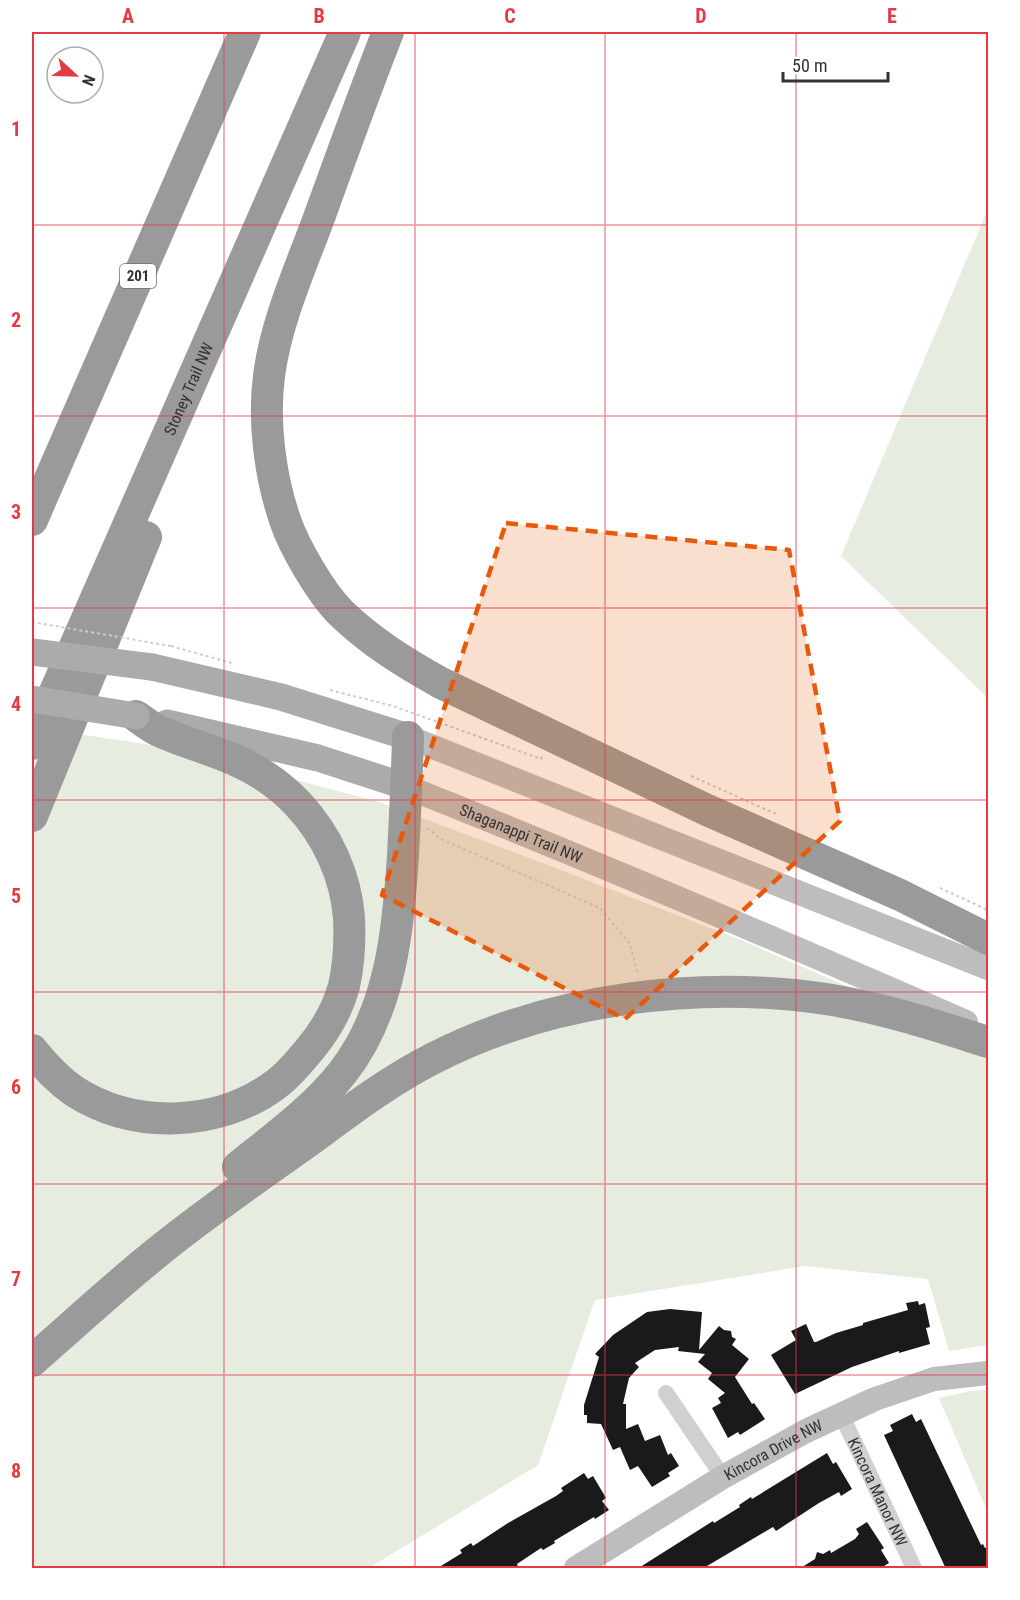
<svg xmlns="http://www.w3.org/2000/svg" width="1020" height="1600" font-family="'Roboto Condensed',sans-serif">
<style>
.green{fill:#e6ecdf}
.building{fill:#1a1a1a}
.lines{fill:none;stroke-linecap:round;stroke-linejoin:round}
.path{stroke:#cdcdcd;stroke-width:2;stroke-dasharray:3 3;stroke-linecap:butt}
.street{stroke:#d0d0d0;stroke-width:16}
.secondary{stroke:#bdbdbd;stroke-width:24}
.primary{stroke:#ababab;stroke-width:27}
.highway{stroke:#9a9a9a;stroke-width:32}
.path-bridge{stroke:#cdcdcd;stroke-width:2;stroke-dasharray:3 3;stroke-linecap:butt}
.primary-bridge{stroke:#ababab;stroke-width:27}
.marked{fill:#e8590c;fill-opacity:0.2;stroke:#e8590c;stroke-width:4.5;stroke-dasharray:12 8;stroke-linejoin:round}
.grid{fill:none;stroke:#e63946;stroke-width:1.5;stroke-opacity:0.55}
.labels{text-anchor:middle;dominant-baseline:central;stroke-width:6;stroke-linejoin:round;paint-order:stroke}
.shield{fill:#fff;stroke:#707070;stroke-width:1.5}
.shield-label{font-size:15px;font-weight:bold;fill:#333}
.street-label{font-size:16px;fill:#333;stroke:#fff}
.neatline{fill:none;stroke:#e63946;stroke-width:2}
.grid-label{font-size:20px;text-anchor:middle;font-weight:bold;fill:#e63946}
</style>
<rect width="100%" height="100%" fill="#fff"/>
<g class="green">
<path d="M988,209V698L841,556Z"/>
<path d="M32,727L184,750L379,802L540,862L741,940L988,1048V1345L949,1351L928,1279L805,1266L595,1300L538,1465L369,1568H32Z"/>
<path d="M988,1390V1513L939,1398L971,1391Z"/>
</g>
<g class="building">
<path d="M918,1301L919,1305L925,1303L930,1327L926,1328L930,1344L899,1353V1351L852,1367L795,1394L771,1355L796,1340L791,1331L806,1324L814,1342H816L836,1333L863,1325V1323L908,1310L906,1303Z"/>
<path d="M670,1309L702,1312L699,1350L719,1326L724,1330L731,1331L732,1337L736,1339L732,1345L749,1359L735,1377L752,1404L754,1403L765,1419L740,1435L738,1432L728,1438L712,1408L721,1403L718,1398L725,1393L708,1379L712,1373L698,1362L705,1354L678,1351L679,1347L655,1350L635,1363L639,1367L629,1378L623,1404H626V1429L638,1424L645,1441L660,1435L668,1455L671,1453L679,1466L668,1473L670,1476L652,1487L638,1466L630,1470L620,1447L613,1450L601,1424L587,1423V1415H584V1405L599,1357L595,1354L613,1335L647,1312Z"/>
<path d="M912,1414L916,1422L921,1419L981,1545L983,1544L985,1548L988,1547V1569H946L884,1435L893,1431L890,1425Z"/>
<path d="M827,1453L833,1464L836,1462L852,1489L841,1496L839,1492L819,1503L776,1531L773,1527L702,1569H637L713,1521L714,1523L740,1507L739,1505L751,1497L752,1499Z"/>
<path d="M584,1473L588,1479L593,1476L606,1498L602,1501L609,1510L595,1519L594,1517L554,1541L555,1543L543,1550L541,1548L517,1564L519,1569H436L462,1553L460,1550L471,1543L473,1546L508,1523L556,1496L563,1491L561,1488Z"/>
<path d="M867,1522L884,1548L881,1550L889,1563L879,1569H799L815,1559L817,1552L823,1554L830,1550L831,1553L855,1539L859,1534L856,1529Z"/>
</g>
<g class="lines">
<g class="path">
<path d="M171,646L235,664"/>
<path d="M330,690L393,706L541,759L542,756"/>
<path d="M691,776L776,814"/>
<path d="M427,828L443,840L600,908L630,944L638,975"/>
<path d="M940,888L988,910"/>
</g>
<g class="street">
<path d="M666,1393L723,1477"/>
<path id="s1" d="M841,1414L914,1568"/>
</g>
<g class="secondary">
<path d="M408,737L988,968"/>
<path id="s2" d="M407,787C595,862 781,941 966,1022"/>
<path id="s3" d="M576,1568L723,1477L806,1431L875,1399L934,1379L988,1373"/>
</g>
<g class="primary">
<path d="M152,667L281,697L408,737"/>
<path d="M167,723L318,758L407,787"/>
</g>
<g class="highway">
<path d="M388,32C364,93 342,154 320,215C301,267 276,321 269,376C263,422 270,476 285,520C294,547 321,593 341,613C371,642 405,663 441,683L707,810L900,895L988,939"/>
<path d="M32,520L245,32"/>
<path id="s4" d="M32,744L345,32"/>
<path d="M32,816L146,537"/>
<path d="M32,1050C44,1065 58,1080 74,1091C134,1130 218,1127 275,1085C288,1076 300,1061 310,1049C325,1031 338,1008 344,986C349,964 350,940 349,918C346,876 327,835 298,804C281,786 258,770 235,760C210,749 183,742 159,731C151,727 143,721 136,716"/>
<path d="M238,1167C275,1137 314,1109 343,1072C391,1010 398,931 403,856C405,816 407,777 408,737"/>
<path d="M32,1361C72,1326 112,1289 154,1255C203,1215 255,1179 306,1143C347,1113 387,1082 432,1059C550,998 702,979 832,1000C886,1009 937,1026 988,1042"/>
</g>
<path class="path-bridge" d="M32,622L171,646"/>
<g class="primary-bridge">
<path d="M32,652L152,667"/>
<path d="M32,699L136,716"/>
</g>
</g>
<path class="marked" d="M506,523L789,550L840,821L625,1019L382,895Z"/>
<path class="grid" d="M224,32V1568M415,32V1568M605,32V1568M796,32V1568M32,225H988M32,416H988M32,608H988M32,800H988M32,992H988M32,1184H988M32,1375H988"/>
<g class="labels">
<rect class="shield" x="120" y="264" width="36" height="24" rx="4.5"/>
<g class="shield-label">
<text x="138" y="276">201</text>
</g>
<g class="street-label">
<text stroke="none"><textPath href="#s4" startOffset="388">Stoney Trail NW</textPath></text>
<text stroke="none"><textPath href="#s2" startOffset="123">Shaganappi Trail NW</textPath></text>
<text stroke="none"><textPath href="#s3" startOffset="230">Kincora Drive NW</textPath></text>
<text stroke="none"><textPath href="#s1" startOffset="86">Kincora Manor NW</textPath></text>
</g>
</g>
<rect width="1020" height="1600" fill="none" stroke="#ffffff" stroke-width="66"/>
<g transform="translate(75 75) rotate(112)"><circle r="28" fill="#ffffff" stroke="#adadad" stroke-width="1.5"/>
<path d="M0-4.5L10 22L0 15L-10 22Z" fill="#e63946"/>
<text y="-9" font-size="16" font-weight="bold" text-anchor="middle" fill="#333333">N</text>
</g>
<path d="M783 72v9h105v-9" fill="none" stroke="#333333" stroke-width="3"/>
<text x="792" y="72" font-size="18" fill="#333333" stroke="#ffffff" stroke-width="4.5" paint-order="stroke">50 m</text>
<rect x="33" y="33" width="954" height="1534" class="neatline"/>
<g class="grid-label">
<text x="128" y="23">A</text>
<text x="319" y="23">B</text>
<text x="510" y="23">C</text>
<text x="701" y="23">D</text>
<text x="892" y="23">E</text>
<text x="16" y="136">1</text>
<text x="16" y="327">2</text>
<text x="16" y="519">3</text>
<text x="16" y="711">4</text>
<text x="16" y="903">5</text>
<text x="16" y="1094">6</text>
<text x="16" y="1286">7</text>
<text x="16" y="1478">8</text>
</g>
</svg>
